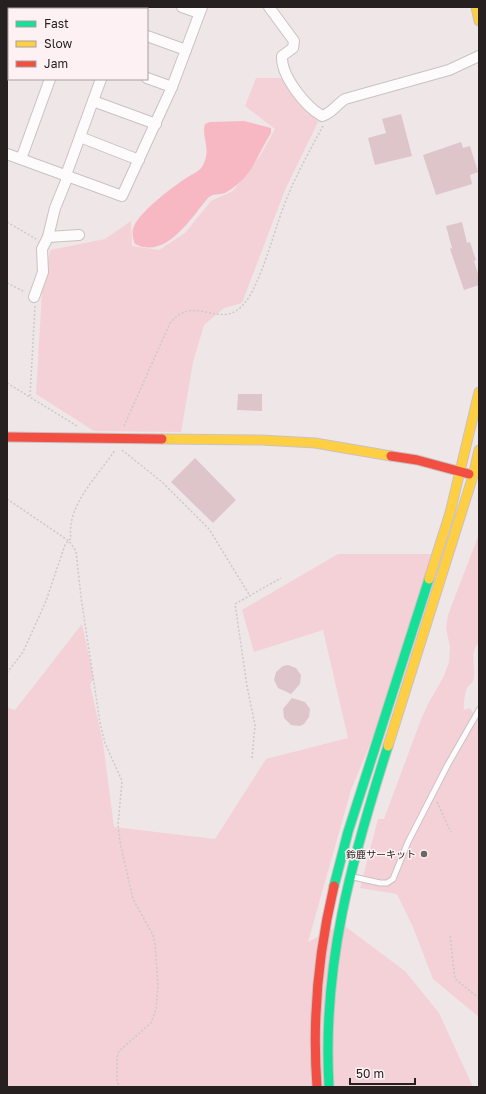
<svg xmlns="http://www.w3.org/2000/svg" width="486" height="1094" font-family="'Golos Text','Noto Sans JP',sans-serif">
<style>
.green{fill:#f4d1d7}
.water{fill:#f7b8c4}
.building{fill:#ddc5ca}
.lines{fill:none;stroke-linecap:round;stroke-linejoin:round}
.lane-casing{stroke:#c9c2c3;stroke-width:7}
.street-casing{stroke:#c9c2c3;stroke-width:12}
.fast-casing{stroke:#c9c2c3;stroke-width:11}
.slow-casing{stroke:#c9c2c3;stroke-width:11}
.jam-casing{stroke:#c9c2c3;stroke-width:11}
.path{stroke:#ccc9c9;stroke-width:1.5;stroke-dasharray:2 2;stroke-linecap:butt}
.lane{stroke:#fdfbfc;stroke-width:5}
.street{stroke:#fdfbfc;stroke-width:10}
.fast{stroke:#16e098;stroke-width:9}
.slow{stroke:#ffcf43;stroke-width:9}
.jam{stroke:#f24e42;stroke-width:9}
.poi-dot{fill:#6c6567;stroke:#fef1f3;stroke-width:1.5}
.labels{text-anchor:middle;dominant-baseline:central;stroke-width:3;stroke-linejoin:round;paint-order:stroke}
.poi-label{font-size:10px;fill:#262021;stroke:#fef1f3;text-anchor:end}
</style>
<rect width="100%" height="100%" fill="#efe6e8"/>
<g class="green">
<path d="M256,78H284L318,122L285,190L242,303L224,308L204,325L193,362L181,432L94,431L36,394L42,292L50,250L105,239L131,221L132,246L159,250L185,233L211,201L233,191L260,156L275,129L245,106Z"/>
<path d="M479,534V642C469,654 476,665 474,678C473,684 469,684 467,688C465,691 463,707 464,710L470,708L473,713L479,703V1017L433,979L413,927L397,894L360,888L378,819H384L420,722L428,704L444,676L449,662L450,647L446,628L448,615Z"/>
<path d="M338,554H434L378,725L351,790L308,942L342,924L405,971L439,1013L473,1087H7V707L15,710L82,624L94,679L90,684L103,743L114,827L215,839L266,759L348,738L323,630L254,652L242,610Z"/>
</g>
<path class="water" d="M244,121L271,128V133C261,148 254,170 240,182C237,185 229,191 225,193C219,195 213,193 208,198C191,218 166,260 135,244C133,239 132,234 133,229C137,213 173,187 186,178C193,174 201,171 204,163C211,148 201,136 205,124L210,122Z"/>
<g class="building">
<path d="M401,114L412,156L375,165L368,138L386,133L382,119Z"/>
<path d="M461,142L463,148L470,146L478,172L470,175L472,184L436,195L423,155Z"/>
<path d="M462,222L467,243L470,242L476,260L474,261L479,277V285L464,290L450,249L452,248L446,226Z"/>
<path d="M238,394H262V411L237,410Z"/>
<path d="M195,458L236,500L213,523L171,482Z"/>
<path d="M288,665L296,668L301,675L300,684L291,694L278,688L274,680L276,672L283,666Z"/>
<path d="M292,698L305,702L310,709L309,717L304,724L300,726L291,725L284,718L283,709Z"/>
</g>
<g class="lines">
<defs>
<path id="lane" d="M349,876L380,883H387L393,879L408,842L447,766L479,710"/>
<g id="street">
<path d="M182,7L199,13"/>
<path d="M269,7L294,41L293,48L282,56C281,76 305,106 322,116C332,113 337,104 345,99L449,70L479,56"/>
<path d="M23,9L24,7"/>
<path d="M74,9L75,7"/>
<path d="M126,9L127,7"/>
<path d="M7,28L9,29"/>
<path d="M147,36L186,50"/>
<path d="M7,54L9,48"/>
<path d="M147,78L172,87"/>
<path d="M93,101L156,124"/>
<path d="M80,137L139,160"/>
<path d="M7,154L122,196L172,87L202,7"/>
<path d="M21,159L50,79"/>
<path d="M66,175L101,79"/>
<path d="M48,237L79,235"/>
<path d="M34,297L43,272L42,249L48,237L55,208L68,176"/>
</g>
<g id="fast">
<path d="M334,886L348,832L429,579"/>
<path d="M329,1087C322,964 351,862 388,746"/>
</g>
<g id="slow">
<path d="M476,7L479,21"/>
<path d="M162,439L261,440L315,443L391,456"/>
<path d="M429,579L450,513L479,392"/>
<path d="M388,746L473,476L479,450"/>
</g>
<g id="jam">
<path d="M7,437L162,439"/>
<path d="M391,456L417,460L469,474"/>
<path d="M317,1087C312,1019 318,953 334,886"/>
</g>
</defs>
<use href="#lane" class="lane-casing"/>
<use href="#street" class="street-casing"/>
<use href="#fast" class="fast-casing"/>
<use href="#slow" class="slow-casing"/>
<use href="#jam" class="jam-casing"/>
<g class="path">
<path d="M7,222L36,239"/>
<path d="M7,283L25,292"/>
<path d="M7,383L77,426"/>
<path d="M30,396L35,306"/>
<path d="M124,426L170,323C195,293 218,329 241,307C261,289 276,221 289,193C299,170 311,148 323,126"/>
<path d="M122,450L162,482L209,529L250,596"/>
<path d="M7,499L69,541L76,551L81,597L100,723L105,743L122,781L118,825L120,842L133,899L153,935L155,944L158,986L156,1009L151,1023L119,1051L117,1058V1081L119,1087"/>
<path d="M7,673L23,652L46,601L65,545L71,538C66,506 98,476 115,450"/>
<path d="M252,758L255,725L247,686L235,604L281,578"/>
<path d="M437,802L451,832"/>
<path d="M450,936L455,979L479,998"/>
</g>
<use href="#lane" class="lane"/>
<use href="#street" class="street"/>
<use href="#fast" class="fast"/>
<use href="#slow" class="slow"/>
<use href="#jam" class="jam"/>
</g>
<circle class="poi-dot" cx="424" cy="854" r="4"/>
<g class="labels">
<g class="poi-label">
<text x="416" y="854">鈴鹿サーキット</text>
</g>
</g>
<rect width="486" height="1094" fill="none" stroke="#262021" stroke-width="16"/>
<rect x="8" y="8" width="140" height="72" fill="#fef1f3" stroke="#a89d9f"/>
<rect x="16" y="21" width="20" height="6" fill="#16e098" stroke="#a89d9f"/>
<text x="44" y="28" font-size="12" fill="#262021">Fast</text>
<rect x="16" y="41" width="20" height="6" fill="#ffcf43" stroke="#a89d9f"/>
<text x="44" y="48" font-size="12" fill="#262021">Slow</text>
<rect x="16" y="61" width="20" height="6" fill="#f24e42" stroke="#a89d9f"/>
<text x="44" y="68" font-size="12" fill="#262021">Jam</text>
<path d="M350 1078v6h65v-6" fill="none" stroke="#262021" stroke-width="2"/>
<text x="356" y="1078" font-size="12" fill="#262021" stroke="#fef1f3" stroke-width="3" paint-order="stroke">50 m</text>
</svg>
